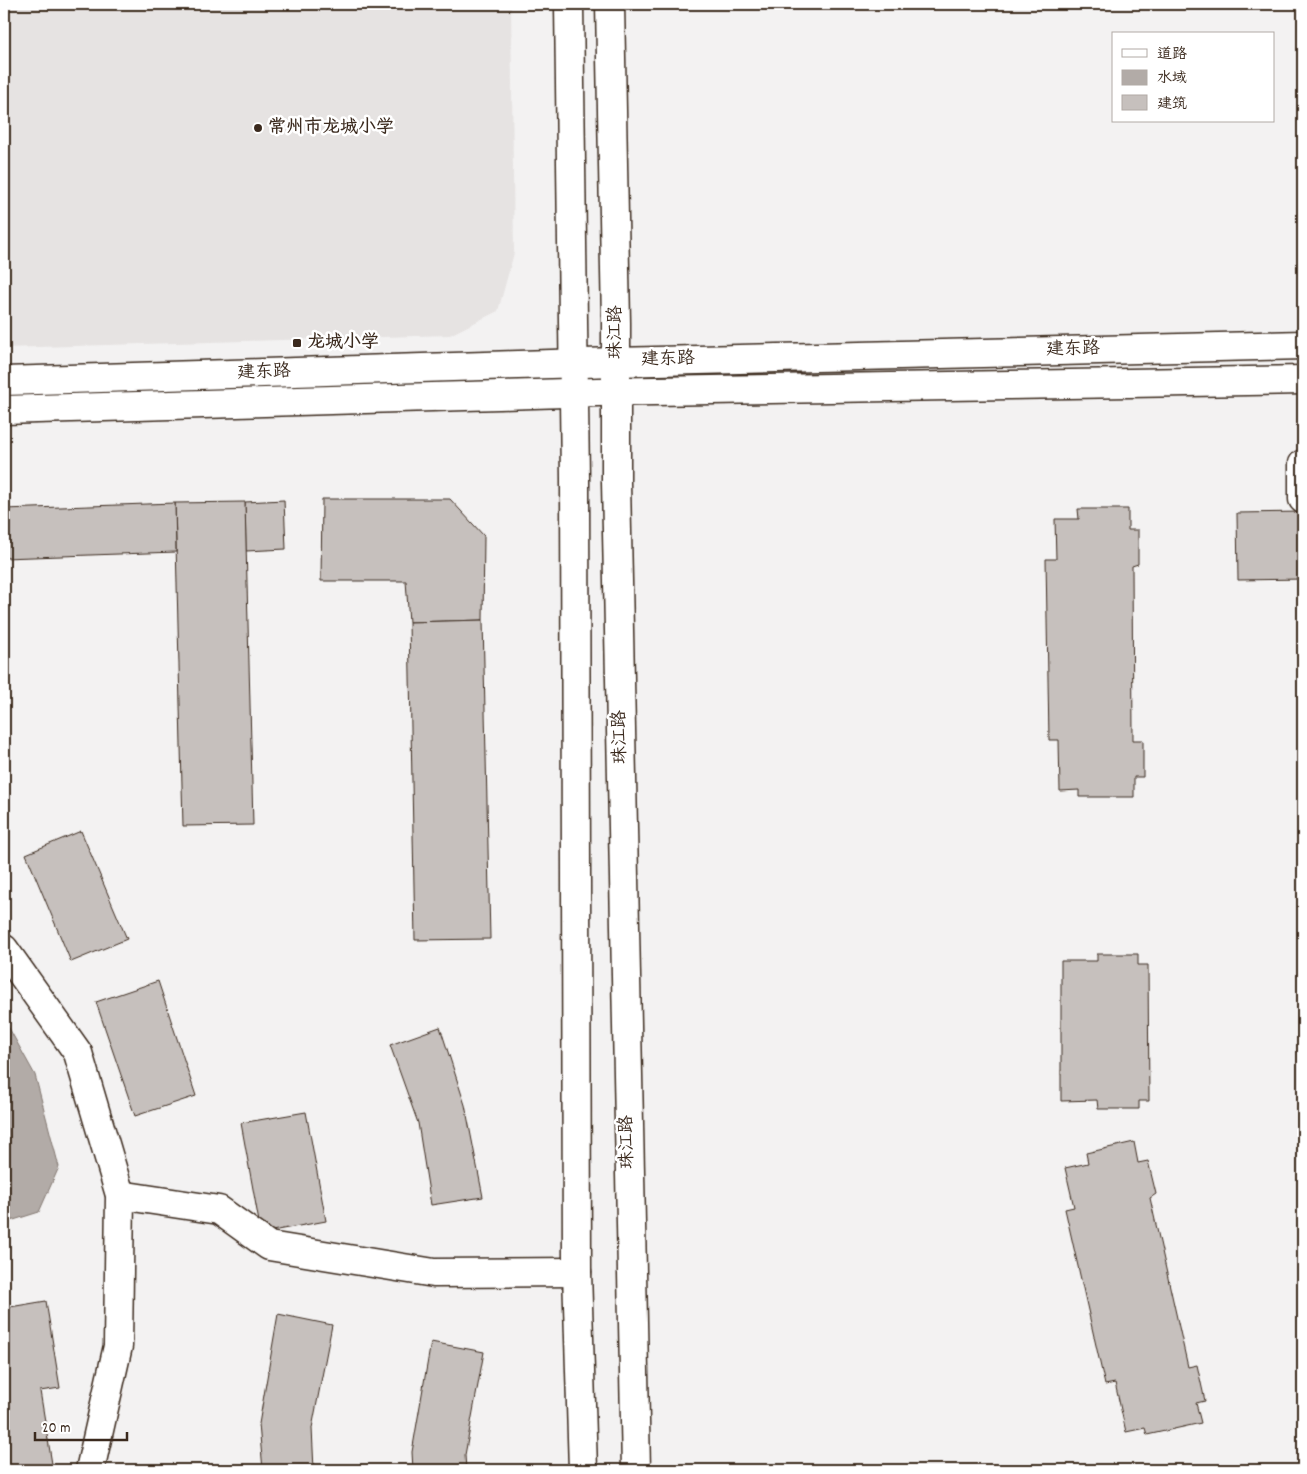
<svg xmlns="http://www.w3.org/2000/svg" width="1307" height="1474" font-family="Dekko,'LXGW WenKai TC',sans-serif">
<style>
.built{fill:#e6e3e2}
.water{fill:#b2aba7;stroke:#827770}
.building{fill:#c6c0bd;stroke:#3b2a1e}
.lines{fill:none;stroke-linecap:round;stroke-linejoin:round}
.minor-casing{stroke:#3b2a1e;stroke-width:31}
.minor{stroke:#fff;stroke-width:28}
.poi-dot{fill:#3b2a1e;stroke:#fff;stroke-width:2}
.labels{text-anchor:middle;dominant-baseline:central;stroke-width:5;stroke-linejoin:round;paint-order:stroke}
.poi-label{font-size:18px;font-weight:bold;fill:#3b2a1e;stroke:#fff;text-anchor:start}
.street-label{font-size:18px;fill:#3b2a1e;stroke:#fff}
</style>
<rect width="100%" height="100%" fill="#f3f2f2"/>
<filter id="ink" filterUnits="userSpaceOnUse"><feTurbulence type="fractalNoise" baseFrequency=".02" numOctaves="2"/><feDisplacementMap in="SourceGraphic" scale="10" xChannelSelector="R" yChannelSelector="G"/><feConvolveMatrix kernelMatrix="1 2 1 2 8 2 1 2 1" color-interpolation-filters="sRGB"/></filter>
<g filter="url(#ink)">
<path class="built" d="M4,4H511L514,253L498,311L450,335L4,348Z"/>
<path class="water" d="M4,1019L35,1075L59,1167L39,1212L4,1223Z"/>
<g class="building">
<path d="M322,499H450L484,536L483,620L409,622L406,581H321Z"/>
<path d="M284,500L286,549L246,551L245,502Z"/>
<path d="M245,502L253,825L183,826L175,503Z"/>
<path d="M175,503L176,552L4,558V509Z"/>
<path d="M1078,509H1128V530H1138V564L1132,566L1133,740H1143V777H1134V797H1079V790L1060,791L1059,740H1049L1046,559H1056L1055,519H1079Z"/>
<path d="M1303,512V579L1238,580L1237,513Z"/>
<path d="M483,620L490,939L415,940L409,622Z"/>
<path d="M81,831L127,939L71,962L26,854Z"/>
<path d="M1097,954H1138V965H1148L1149,1101H1139V1109H1098L1097,1100L1061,1101V961H1097Z"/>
<path d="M158,981L196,1096L135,1116L96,1002Z"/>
<path d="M440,1027L465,1105L483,1197L431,1205L418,1123L390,1045Z"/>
<path d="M306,1112L326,1221L261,1233L241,1123Z"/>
<path d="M1134,1142L1138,1163L1148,1161L1156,1194L1150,1198L1188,1367L1197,1365L1205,1401L1196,1403L1201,1423L1147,1435L1145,1428L1126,1432L1115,1383L1105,1385L1065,1209L1074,1207L1065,1168L1088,1163L1086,1153Z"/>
<path d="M46,1301L60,1388L40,1391L53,1470H4V1308Z"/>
<path d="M278,1314L332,1325L312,1428L314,1470H263L259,1424Z"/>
<path d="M431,1342L484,1352L465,1455L466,1470H413L412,1452Z"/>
</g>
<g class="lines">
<defs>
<g id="minor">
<path d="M569,4L575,479L577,1272L583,1470"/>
<path d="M610,4L616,323V482L636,1470"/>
<path d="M4,381L616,362L1303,345"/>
<path d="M4,410L597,392L1303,380"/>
<path d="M1303,499V464"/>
<path d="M4,949L78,1053L120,1195L118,1346L90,1470"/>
<path d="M120,1195L219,1210L269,1246L434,1273L577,1272"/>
</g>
</defs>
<use href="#minor" class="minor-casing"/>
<use href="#minor" class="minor"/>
</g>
</g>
<g class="poi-dot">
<circle cx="258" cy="128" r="5"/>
<rect x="292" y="338" width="10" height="10" rx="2.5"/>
</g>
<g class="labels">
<g class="poi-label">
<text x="268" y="128">常州市龙城小学</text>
<text x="307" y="343">龙城小学</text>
</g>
<g class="street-label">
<text transform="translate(616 332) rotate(-90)">珠江路</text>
<text transform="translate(1073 350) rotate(-1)">建东路</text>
<text transform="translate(668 360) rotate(-1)">建东路</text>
<text transform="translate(264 373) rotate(-2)">建东路</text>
<text transform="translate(621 737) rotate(-91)">珠江路</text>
<text transform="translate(628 1142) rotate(-91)">珠江路</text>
</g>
</g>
<rect width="1307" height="1474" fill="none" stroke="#fff" stroke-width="20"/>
<rect x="10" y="10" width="1287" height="1454" fill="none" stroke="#3b2a1e" stroke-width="2" filter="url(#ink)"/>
<rect x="1112" y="32" width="162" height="90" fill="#ffffff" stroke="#b1aaa5"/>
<rect x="1122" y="49" width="25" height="8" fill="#ffffff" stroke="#b1aaa5"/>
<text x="1157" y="58" font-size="15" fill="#3b2a1e">道路</text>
<rect x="1122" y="70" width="25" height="15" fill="#b2aba7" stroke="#b1aaa5"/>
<text x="1157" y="82" font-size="15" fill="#3b2a1e">水域</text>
<rect x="1122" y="95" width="25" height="15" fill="#c6c0bd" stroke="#b1aaa5"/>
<text x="1157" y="108" font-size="15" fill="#3b2a1e">建筑</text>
<path d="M35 1432v8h92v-8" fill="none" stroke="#3b2a1e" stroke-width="2.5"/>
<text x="42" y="1432" font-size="15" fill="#3b2a1e" stroke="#ffffff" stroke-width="4" paint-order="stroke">20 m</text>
</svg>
